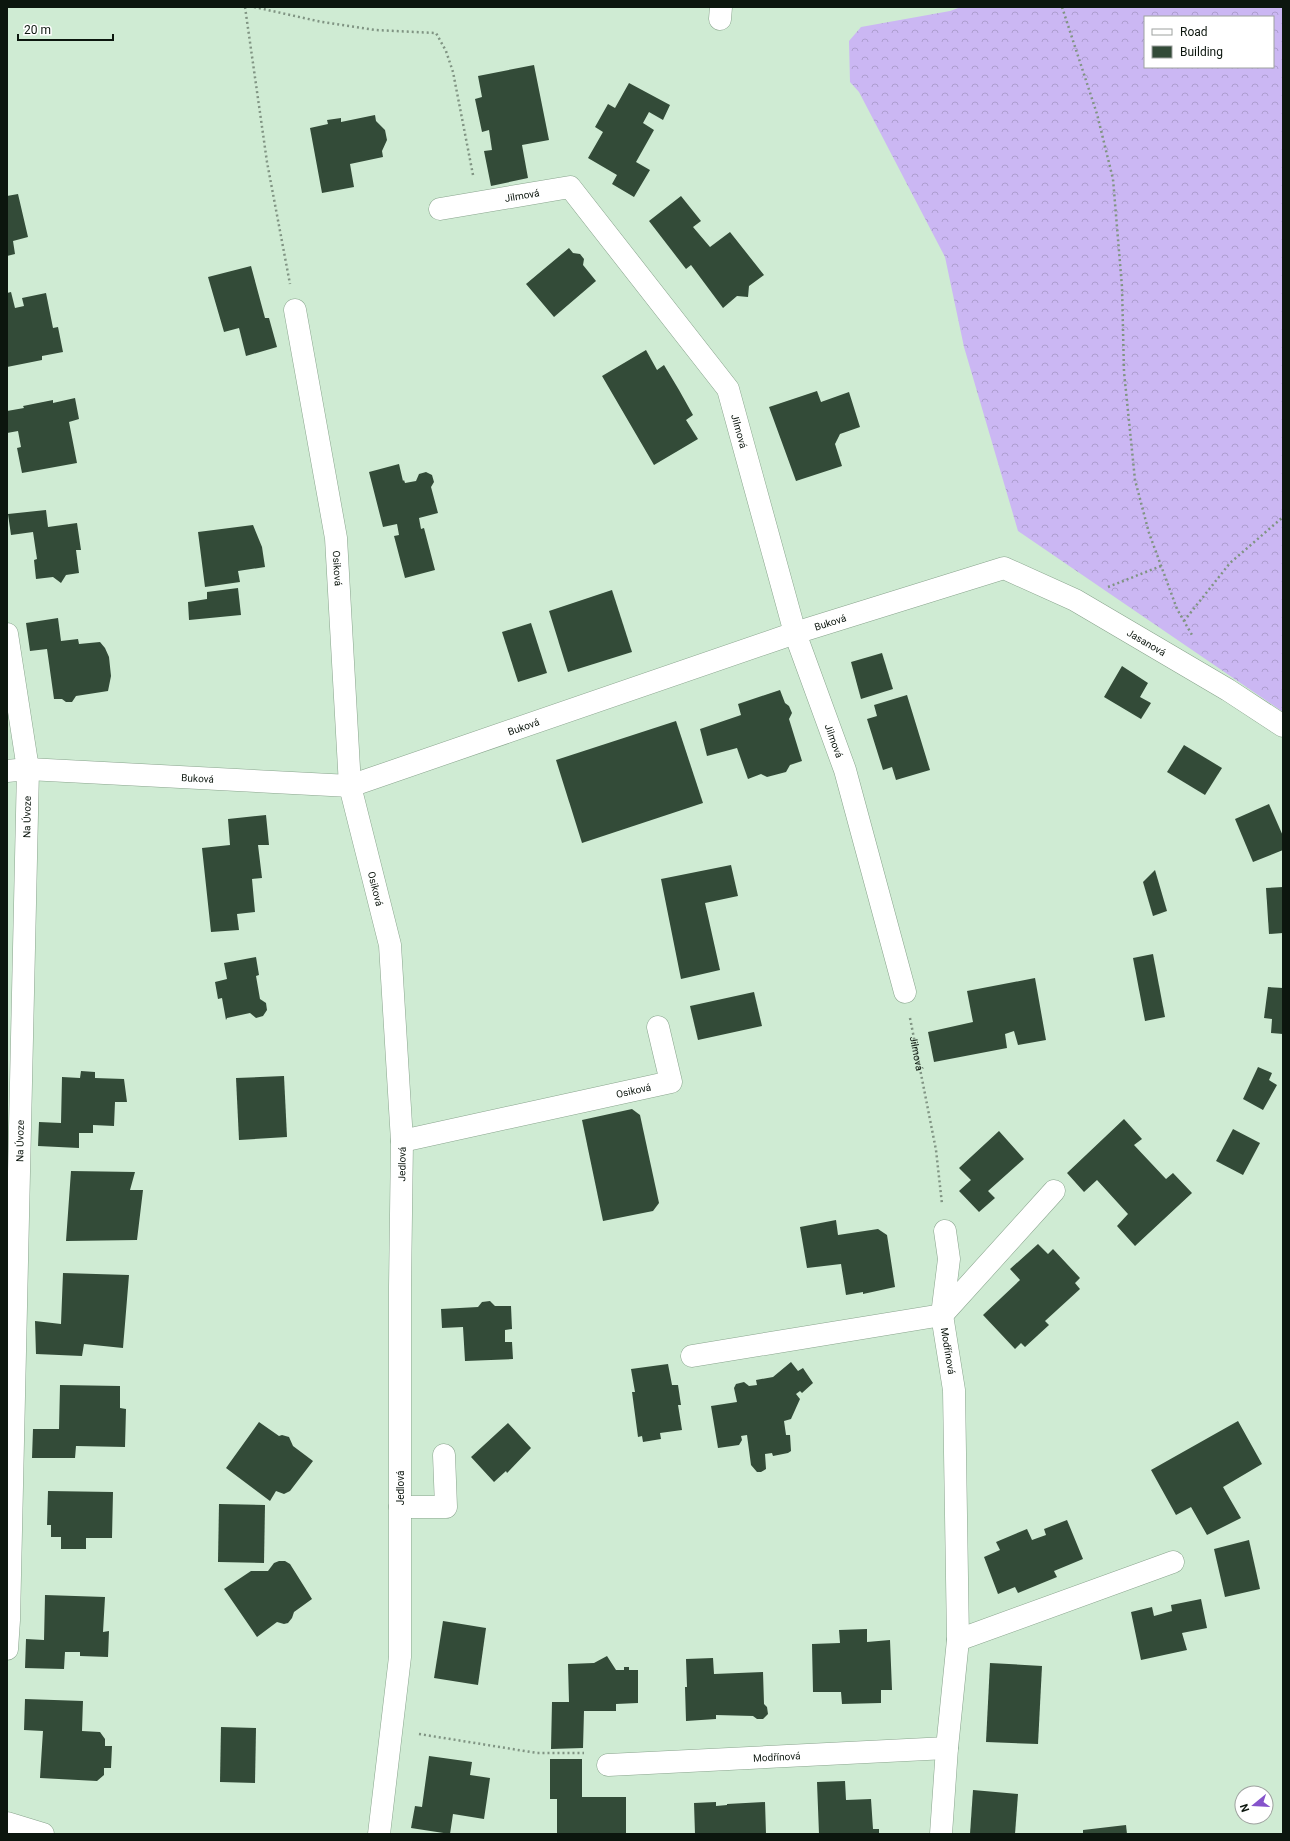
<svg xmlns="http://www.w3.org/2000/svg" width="1290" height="1841" font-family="Roboto,sans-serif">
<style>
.forest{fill:url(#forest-crowns);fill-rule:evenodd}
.building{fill:#334b38}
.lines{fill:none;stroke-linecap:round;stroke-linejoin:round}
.minor-casing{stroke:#89a48d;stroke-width:23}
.path{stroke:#809483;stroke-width:2.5;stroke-dasharray:2 3;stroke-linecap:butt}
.minor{stroke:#fff;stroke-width:22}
.labels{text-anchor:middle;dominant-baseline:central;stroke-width:4;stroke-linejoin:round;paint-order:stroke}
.street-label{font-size:10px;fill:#0c160e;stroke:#fff}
</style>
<defs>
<pattern id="forest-crowns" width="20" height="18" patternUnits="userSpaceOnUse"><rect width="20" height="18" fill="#cbb7f3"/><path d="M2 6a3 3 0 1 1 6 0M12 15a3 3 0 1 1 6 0" fill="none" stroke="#ad9dcf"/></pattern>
</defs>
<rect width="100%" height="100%" fill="#cfebd3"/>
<path class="forest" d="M961,7H1283V712L1018,531L964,347L945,257L859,92L850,82L849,41L861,27L950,11ZM1145,17H1273V67H1145Z"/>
<g class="building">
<path d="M534,65L549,140L522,145L528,178L491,186L484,151L492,150L489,130L482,132L475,99L482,97L478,76Z"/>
<path d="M629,83L670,105L663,120L649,112L643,123L654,130L636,162L650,170L634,197L612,184L617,175L588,158L603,132L595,127L608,104L615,108Z"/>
<path d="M375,115L376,121L385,130L387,140L382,151L383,157L350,164L354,187L322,193L310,128L328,124L327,120L341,118V122Z"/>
<path d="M18,194L28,237L13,241L15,254L7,256V196Z"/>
<path d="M681,196L701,221L693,227L710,247L730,232L764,275L749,286L748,297L737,296L723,308L691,265L686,269L649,221Z"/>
<path d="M569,248L573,253L580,254L584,259L583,265L596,281L554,317L526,284Z"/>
<path d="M251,266L265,318H269L277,347L246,356L239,328L224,332L208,277Z"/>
<path d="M11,292L15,308L24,306L22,298L46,293L53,328L58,327L63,352L42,356V360L7,367V293Z"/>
<path d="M646,350L657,370L664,365L679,390L693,415L686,420L698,439L654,465L602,376Z"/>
<path d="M817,391L821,402L849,392L860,427L840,434L835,444L842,466L796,481L769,407Z"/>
<path d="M75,398L79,419L69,422L77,463L22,473L17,448L21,447L18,431L7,433V411L24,408L23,406L53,400V403Z"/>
<path d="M399,464L403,481L404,480L405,483L416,481L419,474L426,472L432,475L434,482L431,487L438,513L419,518L421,529L424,528L435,570L405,578L394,536L399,535L397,524L383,527L369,472Z"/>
<path d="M46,510L48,527L77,523L81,550H76L79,573L66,575L61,583L53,577L36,579L34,560L37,559L33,532L11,535L8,514Z"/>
<path d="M253,525L262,547L265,567L238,571L240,582L205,587L198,532Z"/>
<path d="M238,588L241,615L189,620L188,602L207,599V592Z"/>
<path d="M612,590L632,652L568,672L549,611Z"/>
<path d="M58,618L61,641L78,639L79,644L100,642L105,648L109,657L111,676L108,691L76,696L72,702H66L62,699H54L47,649L30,651L26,623Z"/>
<path d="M531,623L547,673L518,682L502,632Z"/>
<path d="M882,653L893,689L861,699L851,662Z"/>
<path d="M1122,666L1148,683L1140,697L1151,703L1141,719L1104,697Z"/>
<path d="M780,690L785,703L789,706L792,713L789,719L802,761L790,765L786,772L767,777L761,774L748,779L737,748L707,756L700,729L741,715L738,704Z"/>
<path d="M907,695L930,770L896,780L892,767L883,770L867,719L877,716L874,705Z"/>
<path d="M676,721L703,803L582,843L556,760Z"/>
<path d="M1184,745L1222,768L1205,795L1167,772Z"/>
<path d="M1269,804L1283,836V850L1253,862L1235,819Z"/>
<path d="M266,815L269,845H258L262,878L252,879L255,912L237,914L239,930L211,932L202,848L230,845L228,819Z"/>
<path d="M731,865L738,896L705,903L720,970L681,979L661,879Z"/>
<path d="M1155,870L1167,911L1153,916L1143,882Z"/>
<path d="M1283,887V933L1269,934L1266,888Z"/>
<path d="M1153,954L1165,1017L1145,1021L1133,958Z"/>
<path d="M256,957L259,975L256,976L260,999L266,1003L267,1010L263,1016L256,1018L250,1013L227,1018L226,1020L222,998L218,999L215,982L227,979L224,963Z"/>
<path d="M1035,978L1046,1040L1018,1045L1014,1031L1005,1034L1007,1048L934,1062L928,1032L973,1022L967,991Z"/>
<path d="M1268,987L1283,988V1034L1271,1033L1272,1019L1264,1018Z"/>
<path d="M754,992L762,1026L698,1040L690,1006Z"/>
<path d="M1258,1067L1272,1073L1269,1080L1277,1085L1263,1110L1243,1099Z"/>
<path d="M81,1071L95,1072V1078L124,1079L127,1102H115L114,1126L93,1125V1133H79V1148L38,1146L39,1122L61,1123L62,1077L80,1078Z"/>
<path d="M284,1076L287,1137L239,1140L236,1078Z"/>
<path d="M632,1109L640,1115L659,1203L653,1211L603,1221L582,1120Z"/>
<path d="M1124,1119L1142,1139L1134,1145L1166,1179L1173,1173L1192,1193L1135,1246L1117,1226L1128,1214L1097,1180L1084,1192L1067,1173Z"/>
<path d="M1233,1129L1260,1143L1243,1175L1216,1161Z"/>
<path d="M999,1131L1024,1159L988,1191L995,1198L979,1212L959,1191L971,1180L959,1168Z"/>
<path d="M71,1171L135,1172L130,1190H143L137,1240L66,1241Z"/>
<path d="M836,1220L838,1235L878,1229L887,1235L895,1287L863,1294V1292L846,1295L841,1264L807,1268L800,1227Z"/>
<path d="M1038,1244L1048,1254L1053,1249L1080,1278L1075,1283L1080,1289L1045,1321L1049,1325L1025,1347L1021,1343L1015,1349L983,1315L1020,1280L1010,1269Z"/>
<path d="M63,1273L129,1275L123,1348L84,1344L82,1356L36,1354L35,1321L61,1324Z"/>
<path d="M490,1301L495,1306H511L512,1329L505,1330V1342H512L513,1359L465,1361L463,1327L442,1328L441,1309L478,1307L482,1302Z"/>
<path d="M791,1362L798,1371L803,1368L813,1383L802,1393L800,1391L796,1394L800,1399L791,1419L784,1421L786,1435H790L791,1451L788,1453L773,1456L772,1453L765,1454L766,1469L761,1472H757L751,1465L747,1435L741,1436L742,1440L739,1445L718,1448L711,1406L737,1402L734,1388L736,1384L744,1382L749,1386L757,1385L756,1380L773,1377Z"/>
<path d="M668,1364L672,1385H678L681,1405H678L682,1430L660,1433L661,1439L643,1442L642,1436L638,1437L632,1392H635L631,1369Z"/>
<path d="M60,1385L120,1386V1408L126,1409L125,1447L76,1446L75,1458H32L33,1429H59Z"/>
<path d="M1238,1421L1262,1464L1223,1487L1241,1518L1207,1535L1191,1507L1176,1515L1151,1470Z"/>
<path d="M259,1422L279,1436L282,1435L289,1437L293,1446L313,1461L290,1491L284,1494L276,1491L270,1501L226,1468Z"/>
<path d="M508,1423L531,1448L507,1473L506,1471L494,1482L471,1457Z"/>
<path d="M48,1491L113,1492L112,1538H86V1549H61V1537H51V1525H47Z"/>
<path d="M219,1504L265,1505L264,1563L218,1562Z"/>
<path d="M1067,1520L1083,1559L1054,1571L1057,1577L1018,1593L1015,1587L998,1594L984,1557L1000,1550L996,1542L1027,1529L1032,1540L1046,1535L1044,1529Z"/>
<path d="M1249,1540L1260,1589L1225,1597L1214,1549Z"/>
<path d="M279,1561H285L290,1564L312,1599L294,1612L292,1618L288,1623L284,1624L277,1622L257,1637L224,1589L251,1571H268L274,1563Z"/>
<path d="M45,1595L105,1597L103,1632L109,1631L108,1657L80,1656V1652H65L64,1669L25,1668L26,1639L44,1640Z"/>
<path d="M1201,1599L1207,1628L1182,1633L1187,1650L1141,1660L1131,1612L1152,1607L1154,1616L1172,1611L1171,1605Z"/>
<path d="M443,1621L486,1628L478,1685L434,1678Z"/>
<path d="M867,1629V1642L890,1640L892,1690H881V1703L842,1704L841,1692H813L812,1644L840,1643L839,1630Z"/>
<path d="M607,1656L616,1670H624V1667H629V1670H638V1703L616,1704V1711H584L583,1748L551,1749L552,1702H569L568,1664L594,1663Z"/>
<path d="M713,1658L714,1674L763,1672L764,1704L767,1707L768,1714L763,1719H757L753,1716L716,1715V1719L686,1721L685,1687H687L686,1659Z"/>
<path d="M990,1663L1042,1666L1038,1744L986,1742Z"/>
<path d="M25,1699L83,1701L82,1731L100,1732L105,1739V1746H112L111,1768H104V1775L97,1781L40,1778L43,1731L24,1730Z"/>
<path d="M221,1727L256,1728L255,1783L220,1782Z"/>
<path d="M429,1756L472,1762L470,1775L490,1778L484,1819L453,1814L450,1834L411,1828L415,1806L422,1807Z"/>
<path d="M550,1759H582V1797H626V1834H557V1799H550Z"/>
<path d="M845,1781L846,1800L871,1799L873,1829H879V1834H819L817,1782Z"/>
<path d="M973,1790L1018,1794L1015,1834H970Z"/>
<path d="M716,1802V1806L727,1805V1804L765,1802L766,1834H695L694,1803Z"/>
<path d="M1126,1825L1127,1834H1083V1830Z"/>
</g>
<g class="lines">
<defs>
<g id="minor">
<path d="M720,19L721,7"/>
<path id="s2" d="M440,209L570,187L728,389L795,633L845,770L905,992"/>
<path id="s3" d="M295,310L336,538L350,786L390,945L402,1141L400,1287V1657L379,1834"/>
<path d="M7,634L28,769L9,1620L7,1649"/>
<path id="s4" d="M7,771L28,769L350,786L795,633L1004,568L1075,600L1228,690L1283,726"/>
<path id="s5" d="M402,1141L671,1082L658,1027"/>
<path d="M942,1315L1054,1191"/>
<path d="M692,1356L942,1315"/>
<path d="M400,1507H446L444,1455"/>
<path d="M958,1640L1173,1562"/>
<path id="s6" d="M608,1765L947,1748"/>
<path d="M7,1823L43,1834"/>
<path d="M941,1834L947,1748L958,1640L954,1390L942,1315L949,1259L945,1231"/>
</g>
</defs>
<use href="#minor" class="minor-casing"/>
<g class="path">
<path d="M245,7L267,162L290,284"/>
<path d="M254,7L322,22L375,30L436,33L446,51L453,72L473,175"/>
<path d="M1062,7L1097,114L1113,179L1122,287L1124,372L1135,480L1149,533L1177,609L1192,635"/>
<path d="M1108,587L1161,566"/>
<path d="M1184,621L1230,563L1283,517"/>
<path id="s1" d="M910,1018L936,1150L942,1204"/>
<path d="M419,1734L537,1753H584"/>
</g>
<use href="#minor" class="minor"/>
</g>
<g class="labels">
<g class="street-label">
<text stroke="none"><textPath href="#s2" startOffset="83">Jilmová</textPath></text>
<text stroke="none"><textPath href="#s2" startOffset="432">Jilmová</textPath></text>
<text stroke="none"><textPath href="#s3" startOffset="262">Osiková</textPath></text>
<text stroke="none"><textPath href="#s4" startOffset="851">Buková</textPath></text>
<text stroke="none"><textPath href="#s4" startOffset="1194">Jasanová</textPath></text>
<text stroke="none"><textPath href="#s4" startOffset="527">Buková</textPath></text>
<text stroke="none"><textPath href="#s2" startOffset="756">Jilmová</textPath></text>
<text stroke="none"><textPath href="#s4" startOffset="191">Buková</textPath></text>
<text transform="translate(27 817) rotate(-89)">Na Úvoze</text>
<text stroke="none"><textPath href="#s3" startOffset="586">Osiková</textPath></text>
<text stroke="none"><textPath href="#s1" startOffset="36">Jilmová</textPath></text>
<text stroke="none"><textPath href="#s5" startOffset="237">Osiková</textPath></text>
<text transform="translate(20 1141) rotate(-89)">Na Úvoze</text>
<text transform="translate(402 1164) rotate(-89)">Jedlová</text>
<text transform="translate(948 1351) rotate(81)">Modřínová</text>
<text transform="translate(400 1488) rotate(-90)">Jedlová</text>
<text stroke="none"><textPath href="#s6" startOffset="169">Modřínová</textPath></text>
</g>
</g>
<rect width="1290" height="1841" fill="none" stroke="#0c160e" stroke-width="16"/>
<rect x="1144" y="16" width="130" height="52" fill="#ffffff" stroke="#9ea29f"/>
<rect x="1152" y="29" width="20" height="6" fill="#ffffff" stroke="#9ea29f"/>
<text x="1180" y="36" font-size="12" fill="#0c160e">Road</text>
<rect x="1152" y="46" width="20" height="12" fill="#334b38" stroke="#9ea29f"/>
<text x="1180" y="56" font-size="12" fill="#0c160e">Building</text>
<g transform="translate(1254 1805) rotate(252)"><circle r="19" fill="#ffffff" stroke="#9ea29f"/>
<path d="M0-3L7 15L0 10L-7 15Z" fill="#8553cb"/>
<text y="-6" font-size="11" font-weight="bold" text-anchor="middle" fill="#0c160e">N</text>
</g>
<path d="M18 34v6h95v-6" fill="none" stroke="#0c160e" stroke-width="2"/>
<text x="24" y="34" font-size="12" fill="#0c160e" stroke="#ffffff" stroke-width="3" paint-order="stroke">20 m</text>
</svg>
